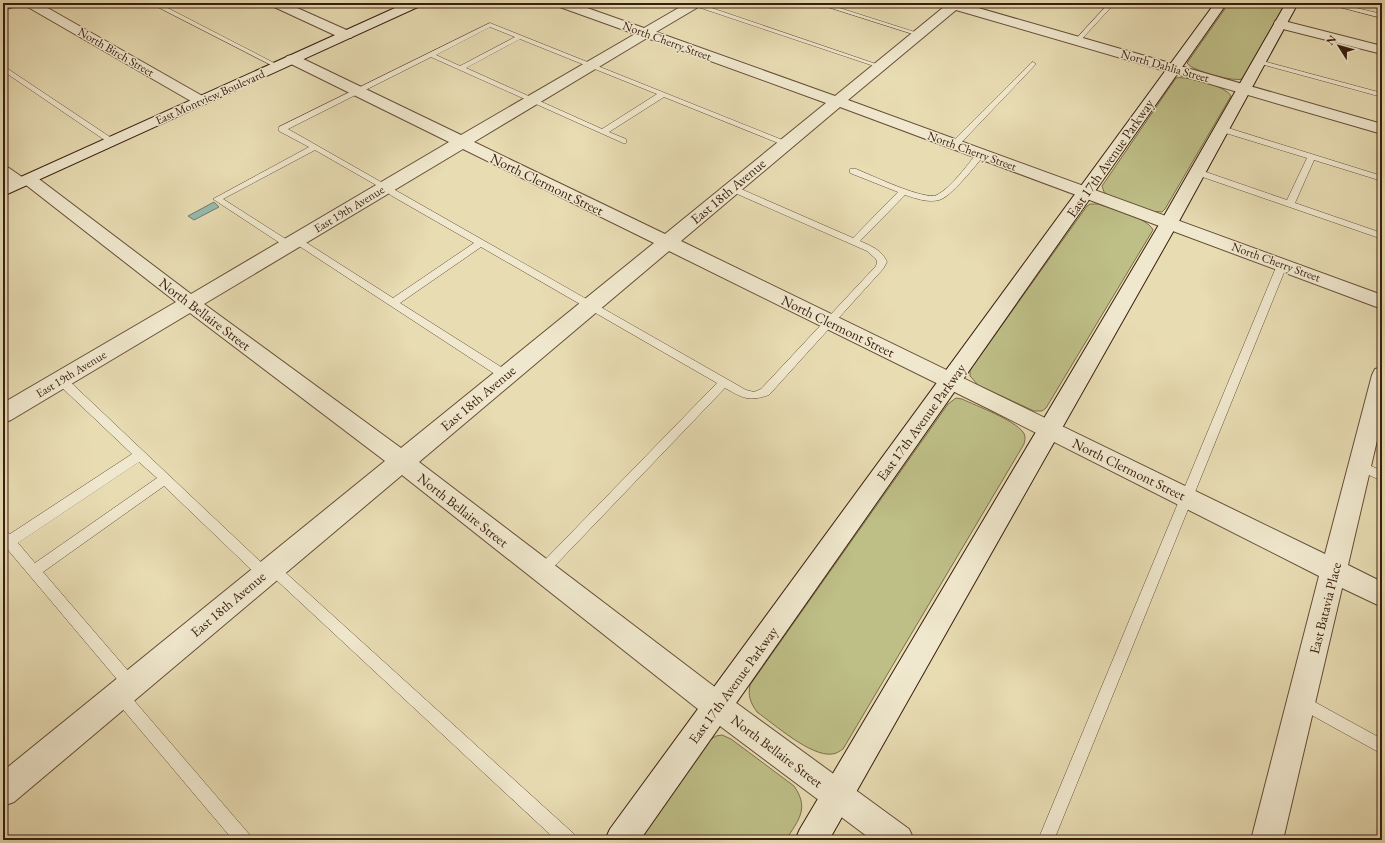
<svg xmlns="http://www.w3.org/2000/svg" width="1385" height="843" font-family="'EB Garamond',serif">
<style>
.green{fill:#bebe87;stroke:#7c6e4a}
.water{fill:#97bbb0;stroke:#717c6f}
.lines{fill:none;stroke-linecap:round;stroke-linejoin:round}
.lane-casing{stroke:#654e37;stroke-width:1}
.street-casing{stroke:#654e37;stroke-width:2}
.secondary-casing{stroke:#391e0e;stroke-width:2}
.lane{fill:#f0e8ce;fill-rule:evenodd}
.street{fill:#f0e8ce;fill-rule:evenodd}
.secondary{fill:#f0e8ce;fill-rule:evenodd}
.labels{text-anchor:middle;dominant-baseline:central;stroke-width:3;stroke-linejoin:round;paint-order:stroke}
.far-street-label{font-size:12px;fill:#391e0e;stroke:#f0e8ce}
.street-label{font-size:14px;fill:#391e0e;stroke:#f0e8ce}
</style>
<rect width="100%" height="100%" fill="#e8dcb3"/>
<filter id="stains"><feTurbulence type="fractalNoise" baseFrequency=".005" numOctaves="4"/><feColorMatrix values="0 0 0 0 .2 0 0 0 0 .09 0 0 0 0 .02 0 0 0 .5 -.17"/></filter>
<radialGradient id="worn" r=".72"><stop offset=".6" stop-color="#630" stop-opacity="0"/><stop offset="1" stop-color="#630" stop-opacity=".3"/></radialGradient>
<g class="green">
<path d="M1229,3H1286L1242,79C1234,82 1192,71 1187,63Z"/>
<path d="M1176,78C1187,76 1226,86 1231,96L1165,209L1162,212L1150,211L1108,195L1104,192L1102,186Z"/>
<path d="M1090,204H1098C1110,208 1148,218 1153,230L1046,408L1042,411H1034L978,385L970,376V370L1087,206Z"/>
<path d="M956,398L962,399C977,406 1014,420 1023,432C1026,436 1025,440 1024,444L843,749C840,751 836,754 832,754C811,757 774,724 757,712C750,702 748,696 750,685L948,404Z"/>
<path d="M722,735L731,739L794,786C810,809 798,820 786,840H639L708,741L716,736Z"/>
</g>
<path class="water" d="M214,202L219,207L194,220L188,216Z"/>
<g class="lines">
<defs>
<g id="lane">
<path d="M150,3H158L280,66L275,67Z"/>
<path d="M396,3H404L411,7L406,8Z"/>
<path d="M692,3H697L882,66L877,67L692,5Z"/>
<path d="M815,3H824L921,34L916,35Z"/>
<path d="M1109,3H1115L1079,42H1075V40Z"/>
<path d="M1324,3H1335L1382,14V18Z"/>
<path d="M490,23L790,143L789,145H783L664,97L609,132L626,139V143H623L431,57L288,129L746,390L754,392L761,389L876,266L877,262L876,259L867,251L728,190L727,188L728,186H734L853,238L898,192L850,173V169H856C871,175 925,201 937,195C952,187 967,165 978,152H984L985,154C977,164 950,198 939,200C927,203 915,198 905,195L860,241C871,246 882,250 887,262L883,269L769,395C748,402 743,398 725,388L546,575L542,577L538,575L536,571L538,567L717,383L481,247L400,303L509,372L510,375L509,378H501L293,242L292,240L293,238H299L393,298L474,243L392,196L383,189L315,150L223,199L292,243L293,245L292,247H286L213,199L309,147L279,131V127ZM490,27L515,37L460,66L436,55ZM520,39L657,94L602,129L466,68Z"/>
<path d="M1259,60L1382,93V97L1257,63L1256,62Z"/>
<path d="M1033,62L1036,64L1035,65L958,146H952V142L1031,63Z"/>
<path d="M3,66L5,67L116,141L115,143H109L3,71Z"/>
<path d="M1219,127H1225L1382,176V181L1314,160L1295,203L1382,233V239L1194,174V170H1200L1287,200L1307,158L1219,131Z"/>
<path d="M1282,262L1287,265L1054,840H1038L1277,265Z"/>
<path d="M61,376L65,377L266,567L268,564L272,562L276,564L574,834L576,840H556L271,575L270,578L265,580L260,578L164,486L43,572L136,680L138,685L136,690L131,692L126,690L3,544V530L10,534L132,454L57,383L56,380L57,377ZM139,462L157,478L35,563L18,543Z"/>
<path d="M1360,461L1382,471V481L1356,469L1354,466L1356,463Z"/>
<path d="M120,688L125,690L249,834L251,840H233L115,700L113,695L115,690Z"/>
<path d="M1302,695L1382,739V754L1297,707L1295,702L1297,697Z"/>
</g>
<g id="street">
<path d="M3,3H18L16,6L3,10Z"/>
<path d="M24,3H39L206,98L208,101L206,104L201,105L196,104L26,6Z"/>
<path d="M270,3H286L351,32L353,35L351,38H341L272,6Z"/>
<path d="M555,3H573L644,28L687,3H702L700,6L656,32L835,96L945,6L941,3H961L1382,124V134L956,10L848,100L1382,295V309L840,107L681,241L1325,554L1372,375L1375,369L1382,367V419L1348,565L1382,582V607L1342,588L1283,840H1251L1319,576L991,410L669,251L419,462L728,697L909,829L914,840H872L708,717L402,475L14,802L3,806V771L385,461L190,313L11,420L3,423V403L176,302L26,185C17,191 10,184 3,179V166L9,168L22,177L29,174L35,176L191,294L449,142L287,62L285,59L287,56L292,55L297,56L461,135L635,34L557,6ZM647,38L826,103L665,234L474,142ZM463,149L654,243L401,448L204,304Z"/>
<path d="M1280,20L1382,46V54L1275,27L1274,24L1275,21Z"/>
</g>
<g id="secondary">
<path d="M406,3H422L420,6L3,196V185Z"/>
<path d="M1215,3H1227L640,840H605L610,829Z"/>
<path d="M1286,3H1298L1178,223L829,840H795L800,829L1160,223Z"/>
</g>
</defs>
<use href="#lane" class="lane-casing"/>
<use href="#street" class="street-casing"/>
<use href="#secondary" class="secondary-casing"/>
<use href="#lane" class="lane"/>
<use href="#street" class="street"/>
<use href="#secondary" class="secondary"/>
</g>
<g class="labels">
<g class="far-street-label">
<text transform="translate(667 41) rotate(20)">North Cherry Street</text>
<text transform="translate(116 52) rotate(30)">North Birch Street</text>
<text transform="translate(1165 66) rotate(16)">North Dahlia Street</text>
<text transform="translate(210 97) rotate(-24)">East Montview Boulevard</text>
<text transform="translate(972 151) rotate(20)">North Cherry Street</text>
<text transform="translate(349 209) rotate(-31)">East 19th Avenue</text>
<text transform="translate(1276 262) rotate(20)">North Cherry Street</text>
<text transform="translate(71 374) rotate(-31)">East 19th Avenue</text>
</g>
<g class="street-label">
<text transform="translate(1110 158) rotate(-55)">East 17th Avenue Parkway</text>
<text transform="translate(547 184) rotate(26)">North Clermont Street</text>
<text transform="translate(728 191) rotate(-40)">East 18th Avenue</text>
<text transform="translate(205 314) rotate(37)">North Bellaire Street</text>
<text transform="translate(838 326) rotate(26)">North Clermont Street</text>
<text transform="translate(478 398) rotate(-40)">East 18th Avenue</text>
<text transform="translate(921 422) rotate(-54)">East 17th Avenue Parkway</text>
<text transform="translate(1129 469) rotate(26)">North Clermont Street</text>
<text transform="translate(463 510) rotate(38)">North Bellaire Street</text>
<text transform="translate(228 604) rotate(-40)">East 18th Avenue</text>
<text transform="translate(1325 608) rotate(-76)">East Batavia Place</text>
<text transform="translate(733 685) rotate(-54)">East 17th Avenue Parkway</text>
<text transform="translate(777 751) rotate(37)">North Bellaire Street</text>
</g>
</g>
<rect width="1385" height="843" fill="none" stroke="#e8dcb3" stroke-width="16"/>
<rect x="4" y="4" width="1377" height="835" fill="none" stroke="#391e0e" stroke-width="2"/>
<rect x="8" y="8" width="1369" height="827" fill="none" stroke="#391e0e"/>
<g transform="translate(1339 46) rotate(307)" stroke="#f0e8ce" stroke-width="3" paint-order="stroke">
<path d="M0-3L7 15L0 10L-7 15Z" fill="#391e0e"/>
<text y="-6" font-size="11" font-weight="bold" text-anchor="middle" fill="#391e0e">N</text>
</g>
<rect width="100%" height="100%" filter="url(#stains)"/>
<rect width="100%" height="100%" fill="url(#worn)"/>
</svg>
